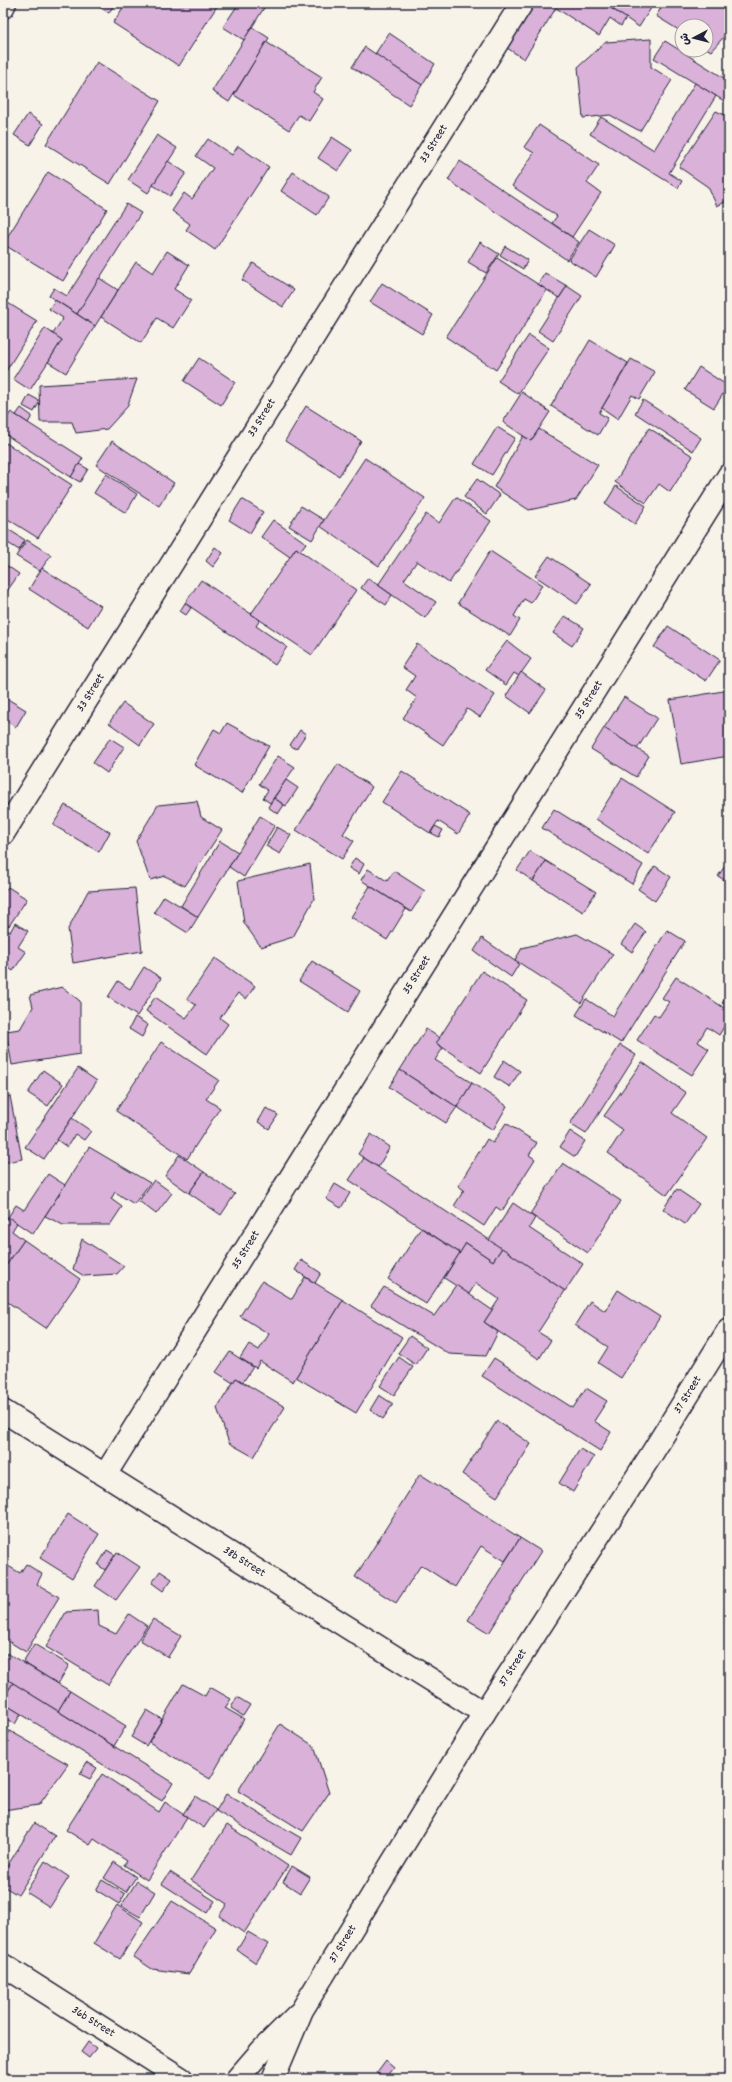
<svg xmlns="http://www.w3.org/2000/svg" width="732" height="2082" font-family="Dekko,'Playpen Sans Arabic',sans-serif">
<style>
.building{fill:#d9b1d9;stroke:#22223b}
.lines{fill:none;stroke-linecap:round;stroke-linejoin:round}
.street-casing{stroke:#22223b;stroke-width:25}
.street{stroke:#f7f3e8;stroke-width:22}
.labels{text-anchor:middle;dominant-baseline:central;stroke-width:3;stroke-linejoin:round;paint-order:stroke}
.street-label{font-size:12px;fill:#22223b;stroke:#f7f3e8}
</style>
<rect width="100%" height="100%" fill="#f7f3e8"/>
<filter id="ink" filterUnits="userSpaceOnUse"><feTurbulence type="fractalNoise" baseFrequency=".025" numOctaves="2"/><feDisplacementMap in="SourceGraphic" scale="8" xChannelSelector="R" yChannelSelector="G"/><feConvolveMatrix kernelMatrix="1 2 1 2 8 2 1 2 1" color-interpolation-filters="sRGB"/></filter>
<g filter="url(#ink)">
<g class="building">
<path d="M93,3H115L109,13Z"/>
<path d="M126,3H219L179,66L113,23Z"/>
<path d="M239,3H267L244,40L223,27Z"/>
<path d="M531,3H603L626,18L621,26L610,18L599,36L556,8L524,59L504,46Z"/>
<path d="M603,3H619L614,10Z"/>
<path d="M619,3H650L653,5L639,27L614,10Z"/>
<path d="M664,3H725L729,31L711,51L706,48V26H682V32L656,16Z"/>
<path d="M252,27L269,38L229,102L212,91Z"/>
<path d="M389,33L435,64L422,85L375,54Z"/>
<path d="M651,39V67L672,80L640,131L610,115L583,118L578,67L606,42Z"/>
<path d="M665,41L729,81V104L654,58Z"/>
<path d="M266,42L322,77L313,92L323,99L309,121L299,115L289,130L234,95Z"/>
<path d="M365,47L422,85L409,105L352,67Z"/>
<path d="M97,62L160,101L110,184L46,144Z"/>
<path d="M695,83L716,96L669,173L682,181L678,188L590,134L601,117L654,150Z"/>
<path d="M716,111L729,117V200L717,206L708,187L679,167Z"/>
<path d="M28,114L43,124L30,145L14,135Z"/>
<path d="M539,125L599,165L587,183L601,193L572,237L552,223L557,216L512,186L534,153L524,147Z"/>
<path d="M157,135L177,148L148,193L128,180Z"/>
<path d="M332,137L352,150L338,171L318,158Z"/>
<path d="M208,139L232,155L238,146L269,167L215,250L186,230L190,224L172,211L184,193L192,199L213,168L196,156Z"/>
<path d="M168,161L186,173L170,196L153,185Z"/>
<path d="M460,161L579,242L567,260L448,180Z"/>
<path d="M48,172L107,209L63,281L3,244Z"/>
<path d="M293,172L329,197L317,215L281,191Z"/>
<path d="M126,204L141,213L77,314L49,296L54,288L67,296Z"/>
<path d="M589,229L615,245L596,277L569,260Z"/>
<path d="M480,242L499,254L486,273L468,262Z"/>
<path d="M505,246L528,260L523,269L500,255Z"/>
<path d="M167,251L189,265L174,289L191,300L173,328L157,318L141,343L101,317L136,262L153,273Z"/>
<path d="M497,258L547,290L496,370L446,337Z"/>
<path d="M253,263L294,290L283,307L242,280Z"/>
<path d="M545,273L567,286L559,298L538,284Z"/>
<path d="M99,278L118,290L95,326L77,314Z"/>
<path d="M382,283L433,315L422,334L370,302Z"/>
<path d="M567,286L582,296L553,341L538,331Z"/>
<path d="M3,300L37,321L3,376Z"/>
<path d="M55,300L95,326L66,373L48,362L62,340L53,334L63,318L49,309Z"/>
<path d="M45,328L62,340L30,390L13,379Z"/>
<path d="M529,335L549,348L518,394L498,381Z"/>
<path d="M590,340L628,363L599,413L608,418L598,435L551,406Z"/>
<path d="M199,358L235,382L221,405L184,381Z"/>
<path d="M631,359L655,372L639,399L632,395L618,419L602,408Z"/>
<path d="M699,367L728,386L714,408L685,390Z"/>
<path d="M137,379L127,407L107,429L76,433L72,422H40L39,385Z"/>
<path d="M522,392L550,412L531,441L503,422Z"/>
<path d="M29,395L40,401L34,412L23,406Z"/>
<path d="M643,400L701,438L693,451L635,413Z"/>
<path d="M306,406L361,441L339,476L285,441Z"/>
<path d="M21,408L32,416L28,423L16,415Z"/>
<path d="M11,412L83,458L71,477L3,433V423Z"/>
<path d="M497,427L515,438L492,475L474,464Z"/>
<path d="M649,428L693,456L670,492L659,484L646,503L615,482Z"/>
<path d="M539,429L598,465L576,500L529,510L494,487L523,436L531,441Z"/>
<path d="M112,441L174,483L159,506L96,465Z"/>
<path d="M6,443L72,485L38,538L3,516V448Z"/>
<path d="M365,458L425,498L379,566L320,526Z"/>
<path d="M79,464L88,469L80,482L71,477Z"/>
<path d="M106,474L137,494L126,513L94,493Z"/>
<path d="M477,479L500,495L487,514L464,497Z"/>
<path d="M616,486L646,506L635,524L605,504Z"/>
<path d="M456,497L491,521L449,583L417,561L404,580L436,602L425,618L378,585L426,514L439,523Z"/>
<path d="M242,499L263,512L250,533L229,520Z"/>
<path d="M301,506L324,520L312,540L289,526Z"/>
<path d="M273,520L306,543L300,551L296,548L290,557L261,537Z"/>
<path d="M3,526L25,540L19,550L3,540Z"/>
<path d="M27,540L51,555L40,571L16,556Z"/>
<path d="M215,547L223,553L213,567L206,561Z"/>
<path d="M296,548L356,590L312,655L251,614Z"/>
<path d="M490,551L542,585L531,603L524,599L514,616L520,620L510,636L458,603Z"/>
<path d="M549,556L591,584L577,604L535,576Z"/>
<path d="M3,563L19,574L3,597Z"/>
<path d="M42,568L101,606L88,627L29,589Z"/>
<path d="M368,578L392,595L386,605L361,588Z"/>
<path d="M201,580L260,620L256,626L287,647L275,665L185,603Z"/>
<path d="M185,603L191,608L186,615L180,611Z"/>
<path d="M565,616L584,628L572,646L553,633Z"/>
<path d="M668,626L720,660L706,681L654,647Z"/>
<path d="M507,641L531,659L519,676L514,673L506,685L485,670Z"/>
<path d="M417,644L495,695L480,717L467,709L443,745L403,718L417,698L406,690L415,676L402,667Z"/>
<path d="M521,672L546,690L530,713L506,696Z"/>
<path d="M729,690V756L681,764L670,700Z"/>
<path d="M624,697L657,718L637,749L604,728Z"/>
<path d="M6,698L26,710L16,727L3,719V702Z"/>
<path d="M123,703L154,724L140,745L109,723Z"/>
<path d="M227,723L269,746L242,793L194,765L214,729L221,733Z"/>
<path d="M604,728L649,756L636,777L591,749Z"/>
<path d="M300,730L306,734L296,749L290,745Z"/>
<path d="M110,738L124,747L107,773L93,763Z"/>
<path d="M278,756L295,767L270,803L263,798L268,790L259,784Z"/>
<path d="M338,764L372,787L343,834L354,841L342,859L296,830Z"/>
<path d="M402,771L470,815L458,834L438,821L430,833L382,802Z"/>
<path d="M622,778L675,812L648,854L596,819Z"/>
<path d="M286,780L298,788L286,806L274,798Z"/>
<path d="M274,798L284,805L278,814L268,807Z"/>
<path d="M197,801L201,817L222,830L185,886L165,876L150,880L136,841L158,805Z"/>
<path d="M65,805L110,832L99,852L53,825Z"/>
<path d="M554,809L643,865L632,884L542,828Z"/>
<path d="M260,816L275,825L244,877L229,867Z"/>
<path d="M435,826L443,830L439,837L431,833Z"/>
<path d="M277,827L291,835L280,854L266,846Z"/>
<path d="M220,841L238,852L198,917L181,906Z"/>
<path d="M530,851L546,861L533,881L517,870Z"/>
<path d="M355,858L364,864L359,874L349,868Z"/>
<path d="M546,861L596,892L583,912L533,881Z"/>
<path d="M310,864L314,899L293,937L261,947L244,923L238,881Z"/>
<path d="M655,866L671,877L655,901L638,889Z"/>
<path d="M725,866L729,868V883L718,876Z"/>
<path d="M368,869L387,881L394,871L425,891L411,912L361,880Z"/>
<path d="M370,886L406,909L387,940L351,917Z"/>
<path d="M8,887L27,899L9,926L3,922V894Z"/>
<path d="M135,888L142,951L73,963L68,929L88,891Z"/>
<path d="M164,896L198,917L188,933L154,912Z"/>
<path d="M15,923L28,931L18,947L26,952L13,971L3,964V928L10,932Z"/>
<path d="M635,924L646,932L632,952L621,944Z"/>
<path d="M667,930L685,941L621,1043L576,1015L586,999L613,1016Z"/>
<path d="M577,934L613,954L581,1003L515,960L522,948Z"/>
<path d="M482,938L519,964L511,977L474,951Z"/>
<path d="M215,958L255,986L246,999L238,993L220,1018L228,1024L207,1054L146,1011L155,997L186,1018L196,1005L187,999Z"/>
<path d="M312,961L360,991L348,1012L299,981Z"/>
<path d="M144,967L161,978L137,1016L108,997L118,981L130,989Z"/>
<path d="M482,971L527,1000L481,1073L436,1043Z"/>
<path d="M676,977L729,1011V1018L719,1035L707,1027L698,1042L709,1049L692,1075L637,1040L654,1014L659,1017L669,1002L662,998Z"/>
<path d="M62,987L80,1001V1054L12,1065L6,1031L20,1029L33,1007L30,995Z"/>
<path d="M729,993V1007L722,1003Z"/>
<path d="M135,1017L148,1025L142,1037L129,1029Z"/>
<path d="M426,1029L440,1038L436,1043L443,1048L435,1060L472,1083L457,1107L400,1070Z"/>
<path d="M161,1042L219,1080L206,1099L220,1108L187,1159L116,1111Z"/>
<path d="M620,1045L636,1055L586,1134L570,1124Z"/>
<path d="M504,1060L520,1071L510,1087L494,1077Z"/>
<path d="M642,1062L686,1093L672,1113L707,1138L667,1195L608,1153L623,1130L604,1116Z"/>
<path d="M78,1068L97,1081L44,1159L25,1147Z"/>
<path d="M43,1070L63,1084L48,1106L28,1093Z"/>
<path d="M400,1070L457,1107L446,1123L389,1087Z"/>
<path d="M472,1083L507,1106L493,1130L457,1107Z"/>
<path d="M10,1096L22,1159L3,1163V1098Z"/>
<path d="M266,1108L278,1115L269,1129L258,1122Z"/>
<path d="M72,1118L91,1131L84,1140L75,1134L67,1147L57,1140Z"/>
<path d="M506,1123L537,1143L529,1155L535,1159L502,1211L496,1207L484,1226L454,1206L464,1190L458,1186L487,1139L493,1143Z"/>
<path d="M570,1131L585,1141L575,1157L560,1147Z"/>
<path d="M371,1134L390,1147L378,1167L358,1154Z"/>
<path d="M89,1147L150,1183L134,1204L115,1192L111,1199L122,1207L110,1225H63L45,1216Z"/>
<path d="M179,1155L204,1172L189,1193L165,1176Z"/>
<path d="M364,1158L502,1248L493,1261L466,1243L460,1253L349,1180Z"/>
<path d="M563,1163L621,1201L588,1253L530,1214Z"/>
<path d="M204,1172L235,1194L221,1215L189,1193Z"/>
<path d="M48,1174L65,1185L33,1234L8,1217L16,1205L24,1210Z"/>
<path d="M154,1180L172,1193L156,1214L139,1201Z"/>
<path d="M335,1184L350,1193L341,1208L326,1199Z"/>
<path d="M677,1189L699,1204L685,1224L663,1209Z"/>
<path d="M513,1203L535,1218L529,1228L583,1264L565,1291L489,1240Z"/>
<path d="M8,1217L17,1223L12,1231L24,1240L3,1270V1224Z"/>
<path d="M421,1228L460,1253L426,1304L388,1279Z"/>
<path d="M82,1239L124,1266L117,1274L84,1276L73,1269Z"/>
<path d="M24,1240L80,1279L46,1328L3,1299V1270Z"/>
<path d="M466,1243L493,1261L502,1248L565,1291L538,1332L551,1340L539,1359L484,1322L499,1299L476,1283L469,1294L444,1278Z"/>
<path d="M301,1260L321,1273L315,1283L295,1270Z"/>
<path d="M305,1277L343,1300L293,1382L260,1361L256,1368L240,1358L249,1344L259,1350L269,1334L240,1316L262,1281L292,1299Z"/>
<path d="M456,1285L492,1310L484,1322L498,1332L486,1356L449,1354L371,1306L384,1287L434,1316Z"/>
<path d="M618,1290L660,1317L621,1378L598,1363L608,1347L575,1325L590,1301L605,1311Z"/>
<path d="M343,1300L402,1337L356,1413L296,1377Z"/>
<path d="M410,1336L427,1348L416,1365L398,1353Z"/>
<path d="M230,1352L253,1367L243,1382L236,1378L233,1383L216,1372Z"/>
<path d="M399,1357L413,1367L394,1395L380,1386Z"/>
<path d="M494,1358L573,1408L586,1388L607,1401L594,1421L611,1432L600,1451L482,1376Z"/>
<path d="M236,1378L285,1407L254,1457L229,1443L217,1408Z"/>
<path d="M379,1395L393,1404L383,1419L370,1410Z"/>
<path d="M497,1421L531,1444L497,1497L462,1474Z"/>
<path d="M580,1449L594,1457L573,1492L559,1483Z"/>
<path d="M420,1474L520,1538L505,1561L481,1546L455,1587L421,1565L396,1603L355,1577Z"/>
<path d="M68,1514L99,1534L72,1578L40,1558Z"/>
<path d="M520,1538L541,1551L489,1633L468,1620Z"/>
<path d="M107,1550L115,1555L105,1570L98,1565Z"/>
<path d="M117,1552L140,1567L116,1600L95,1586Z"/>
<path d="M3,1563L20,1573L26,1564L42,1574L37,1584L59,1597L26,1652L3,1638Z"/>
<path d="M160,1571L172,1579L163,1591L152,1583Z"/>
<path d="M98,1610L99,1626L116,1634L129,1614L147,1626L108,1685L46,1647L66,1612Z"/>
<path d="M153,1619L181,1636L168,1657L140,1640Z"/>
<path d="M34,1644L69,1665L58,1684L23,1662Z"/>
<path d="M7,1653L70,1691L58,1711L3,1677V1660Z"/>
<path d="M3,1677L13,1683L3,1699Z"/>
<path d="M13,1683L173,1783L162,1801L3,1703V1699Z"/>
<path d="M183,1684L205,1696L210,1687L231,1699L225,1708L244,1719L210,1779L149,1742Z"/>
<path d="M70,1691L126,1726L114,1746L58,1711Z"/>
<path d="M237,1697L250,1705L243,1716L231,1708Z"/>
<path d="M3,1703L21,1714L15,1724L3,1717Z"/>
<path d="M147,1710L162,1719L146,1746L131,1737Z"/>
<path d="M280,1724L314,1746L329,1793L303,1831L238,1791Z"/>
<path d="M10,1731L68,1764L39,1805L3,1810V1743Z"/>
<path d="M87,1762L97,1768L90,1779L80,1774Z"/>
<path d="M102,1774L159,1812L165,1802L187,1817L147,1880L124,1865L127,1861L94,1839L90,1845L66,1830Z"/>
<path d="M226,1794L301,1838L291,1855L216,1811Z"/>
<path d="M195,1796L216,1810L204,1828L183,1814Z"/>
<path d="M34,1823L55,1836L18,1895L3,1886V1873Z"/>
<path d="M227,1825L288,1866L244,1933L219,1916L227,1904L191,1880Z"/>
<path d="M45,1861L69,1877L50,1907L26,1892Z"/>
<path d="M114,1862L136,1877L126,1892L104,1878Z"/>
<path d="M292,1866L310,1877L300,1893L283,1882Z"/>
<path d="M170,1872L215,1901L207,1913L162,1884Z"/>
<path d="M102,1880L125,1894L119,1904L96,1890Z"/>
<path d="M137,1881L155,1892L140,1917L121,1906Z"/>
<path d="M172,1901L216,1928L189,1974L152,1969L134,1957Z"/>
<path d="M117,1905L143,1922L120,1959L94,1943Z"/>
<path d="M248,1932L268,1944L256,1963L237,1950Z"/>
<path d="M88,2042L96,2048L89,2058L81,2052Z"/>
<path d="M386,2061L394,2068L386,2078L377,2073Z"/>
</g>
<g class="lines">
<defs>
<g id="street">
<path d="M3,7L5,3"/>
<path d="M3,834L522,3"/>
<path d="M3,1411L484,1713"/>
<path d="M105,1475L729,475"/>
<path d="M3,1965L182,2079"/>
<path d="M237,2079L263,2049L297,2015"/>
<path d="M273,2079L302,2010L484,1713L651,1455L729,1329"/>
</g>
</defs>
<use href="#street" class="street-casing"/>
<use href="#street" class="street"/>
</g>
</g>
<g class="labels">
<g class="street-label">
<text transform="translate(434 144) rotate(-58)">33 Street</text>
<text transform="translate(262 418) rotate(-58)">33 Street</text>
<text transform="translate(91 693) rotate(-58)">33 Street</text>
<text transform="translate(589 700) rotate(-58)">35 Street</text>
<text transform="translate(417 975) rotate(-58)">35 Street</text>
<text transform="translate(246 1250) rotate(-58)">35 Street</text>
<text transform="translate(688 1395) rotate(-58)">37 Street</text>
<text transform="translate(244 1562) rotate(32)">38b Street</text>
<text transform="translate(513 1668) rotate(-57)">37 Street</text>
<text transform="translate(343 1944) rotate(-59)">37 Street</text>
<text transform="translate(93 2022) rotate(32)">36b Street</text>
</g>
</g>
<rect width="732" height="2082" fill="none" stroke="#f7f3e8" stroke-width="16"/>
<rect x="8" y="8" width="716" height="2066" fill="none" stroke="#22223b" stroke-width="1.5" filter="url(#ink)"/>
<g transform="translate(694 38) rotate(263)"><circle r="19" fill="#f7f3e8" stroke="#a29fa3"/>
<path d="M0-3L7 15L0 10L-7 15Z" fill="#22223b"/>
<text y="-6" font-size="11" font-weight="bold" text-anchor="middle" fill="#22223b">ش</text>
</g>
</svg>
